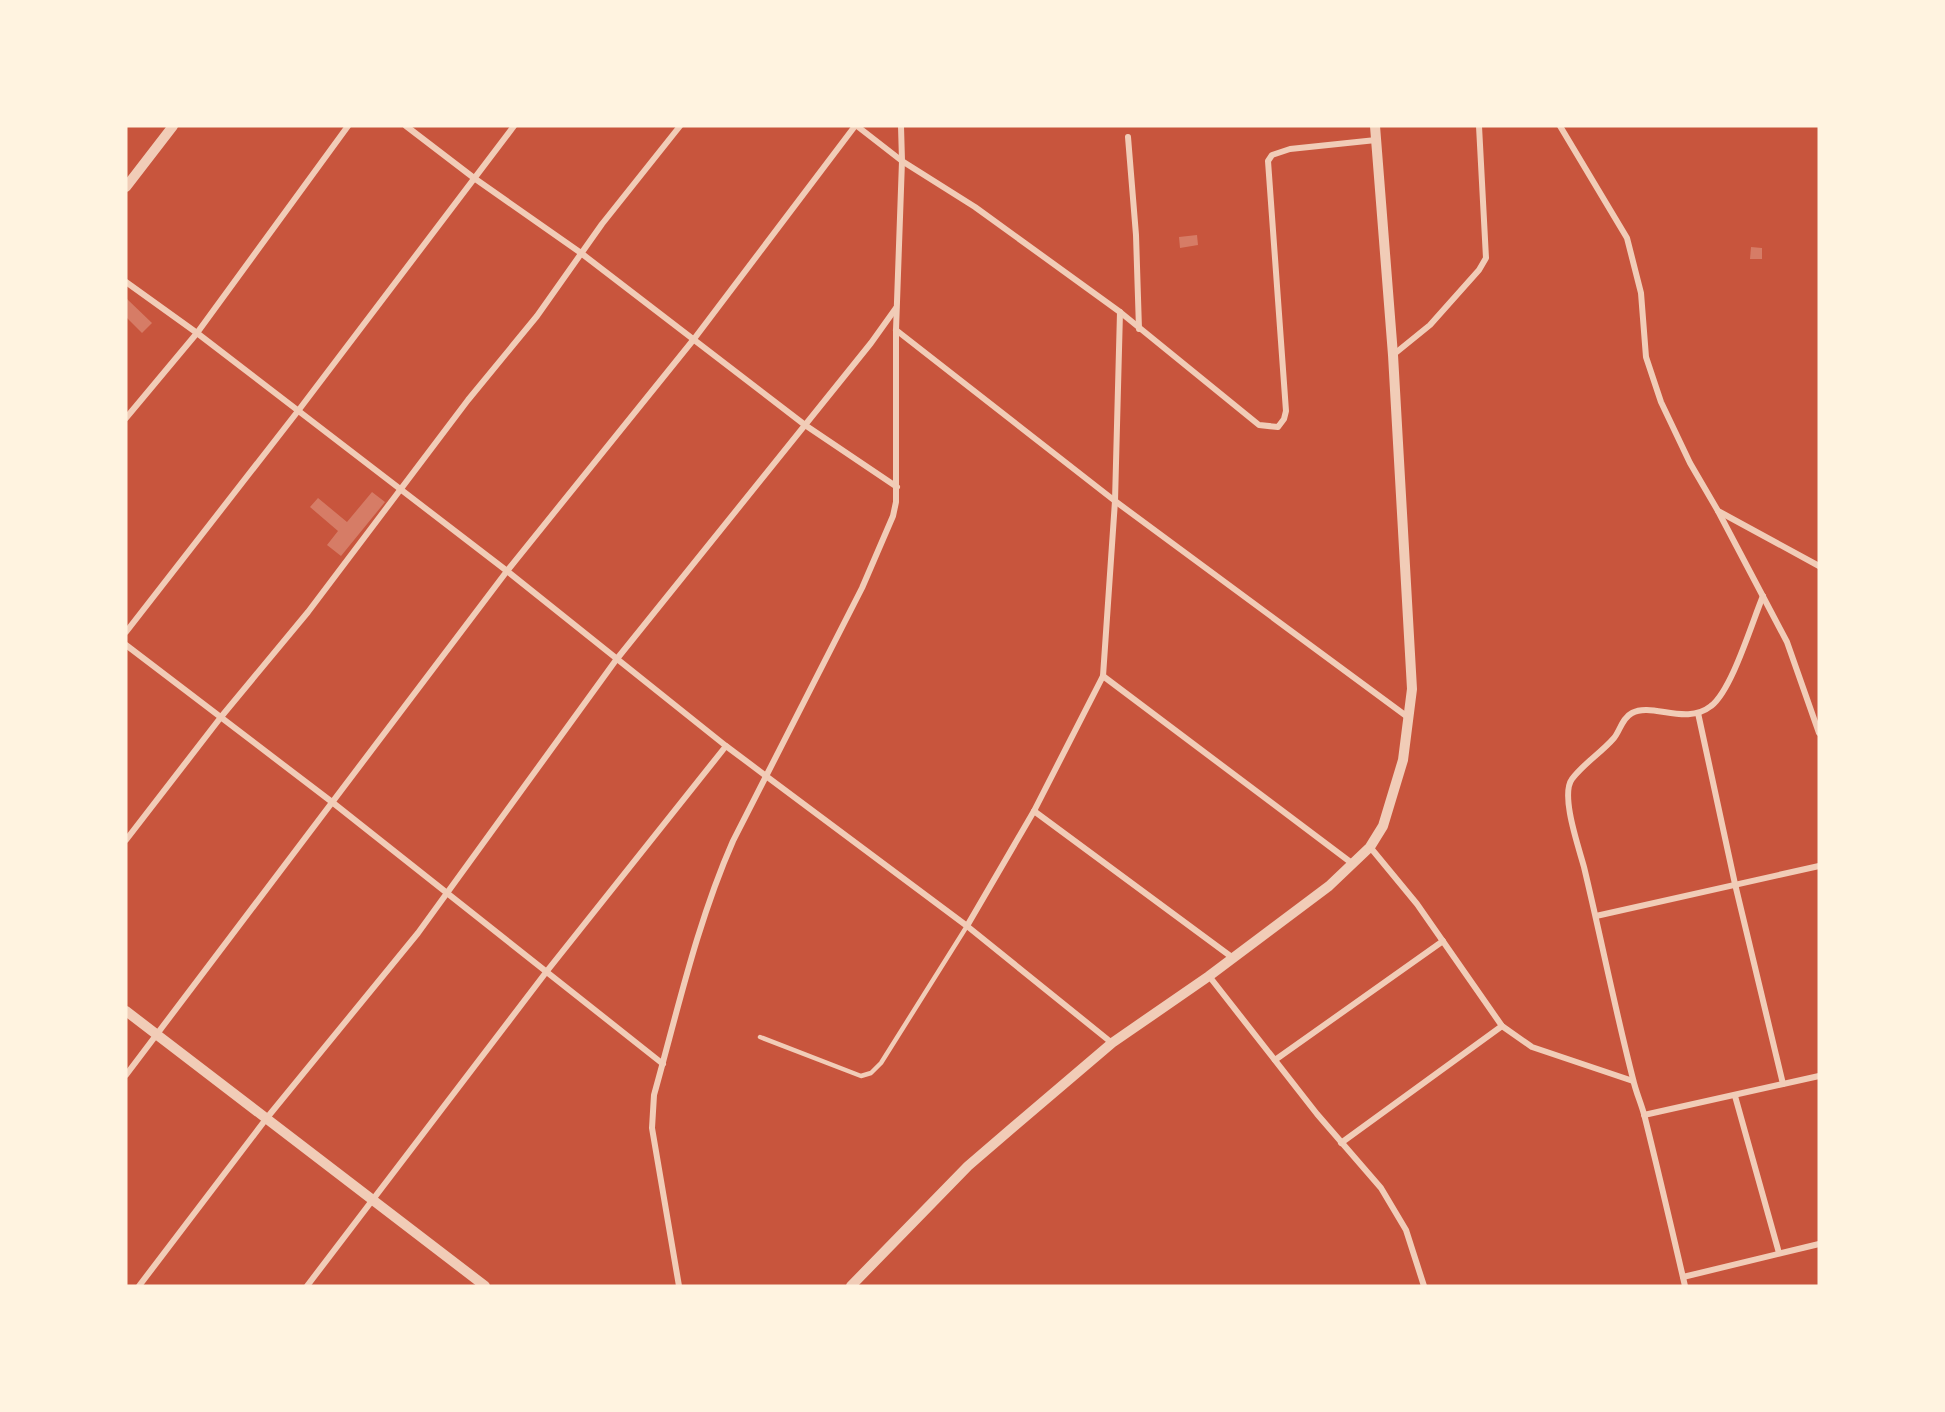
<svg xmlns="http://www.w3.org/2000/svg" width="1945" height="1412" font-family="Figtree,sans-serif">
<style>
.building{fill:#d67c66}
.lines{fill:none;stroke-linecap:round;stroke-linejoin:round}
.service{stroke:#f1ccb7;stroke-width:4.5}
.minor{stroke:#f1ccb7;stroke-width:6}
.tertiary{stroke:#f1ccb7;stroke-width:10}
</style>
<rect width="100%" height="100%" fill="#c8553d"/>
<g class="building">
<path d="M1197,235L1198,245L1180,248L1179,237Z"/>
<path d="M1751,247L1762,248V259H1750Z"/>
<path d="M126,298L152,323L142,333L126,317Z"/>
<path d="M372,492L385,502L341,556L327,545L338,531L310,507L318,498L347,522Z"/>
</g>
<g class="lines">
<path class="service" d="M760,1037L861,1076L871,1073L881,1063L967,926"/>
<g class="minor">
<path d="M406,126L474,178L581,253L805,425L897,487"/>
<path d="M857,126L902,161L975,207L1120,312L1259,425L1278,427L1284,419L1286,411L1268,161L1272,155L1290,149L1376,140"/>
<path d="M1560,126L1627,238L1641,293L1646,357L1661,402L1690,463L1718,511L1819,566"/>
<path d="M1128,137L1136,235L1139,329"/>
<path d="M126,282L197,333L507,571L726,746L967,926L1112,1043"/>
<path d="M896,330L1115,501L1409,718"/>
<path d="M1393,355L1430,325L1479,270L1486,258L1479,126"/>
<path d="M126,418L197,333L348,126"/>
<path d="M1718,511L1787,642L1819,733"/>
<path d="M126,632L298,411L514,126"/>
<path d="M126,645L332,802L663,1064"/>
<path d="M1103,676L1353,864"/>
<path d="M1698,713L1735,884L1783,1084"/>
<path d="M1034,811L1233,958"/>
<path d="M126,840L221,717L308,612L468,400L537,316L602,224L680,126"/>
<path d="M1370,847L1417,904L1502,1026L1532,1047L1633,1081"/>
<path d="M1596,916L1819,866"/>
<path d="M967,926L1034,811L1103,676L1115,501L1120,312"/>
<path d="M1209,976L1317,1114L1381,1188L1406,1230L1424,1286"/>
<path d="M1275,1060L1443,941"/>
<path d="M126,1075L507,571L694,339L855,126"/>
<path d="M1735,1096L1779,1253"/>
<path d="M1644,1115L1819,1076"/>
<path d="M1341,1143L1502,1026"/>
<path d="M1683,1277L1819,1244"/>
<path d="M139,1286L266,1119L418,933L616,660L871,343L896,308"/>
<path d="M307,1286L547,971L726,746"/>
<path d="M679,1286L652,1128L654,1095C678,1009 697,923 733,841L862,588L893,516L896,502V330L902,161L901,126"/>
<path d="M1685,1286C1672,1230 1659,1174 1645,1118C1642,1105 1636,1093 1633,1079C1615,1009 1601,938 1584,867C1579,848 1560,795 1572,779C1584,763 1601,753 1614,738C1620,731 1622,718 1632,713C1652,702 1686,726 1711,706C1732,690 1752,622 1763,596"/>
</g>
<g class="tertiary">
<path d="M126,187L173,126"/>
<path d="M126,1011L485,1286"/>
<path d="M851,1286L968,1166L1011,1129L1112,1043L1209,976L1329,886L1370,847L1383,826L1403,760L1412,689L1393,355L1375,126"/>
</g>
</g>
<rect width="1945" height="1412" fill="none" stroke="#fff3e0" stroke-width="255"/>
</svg>
